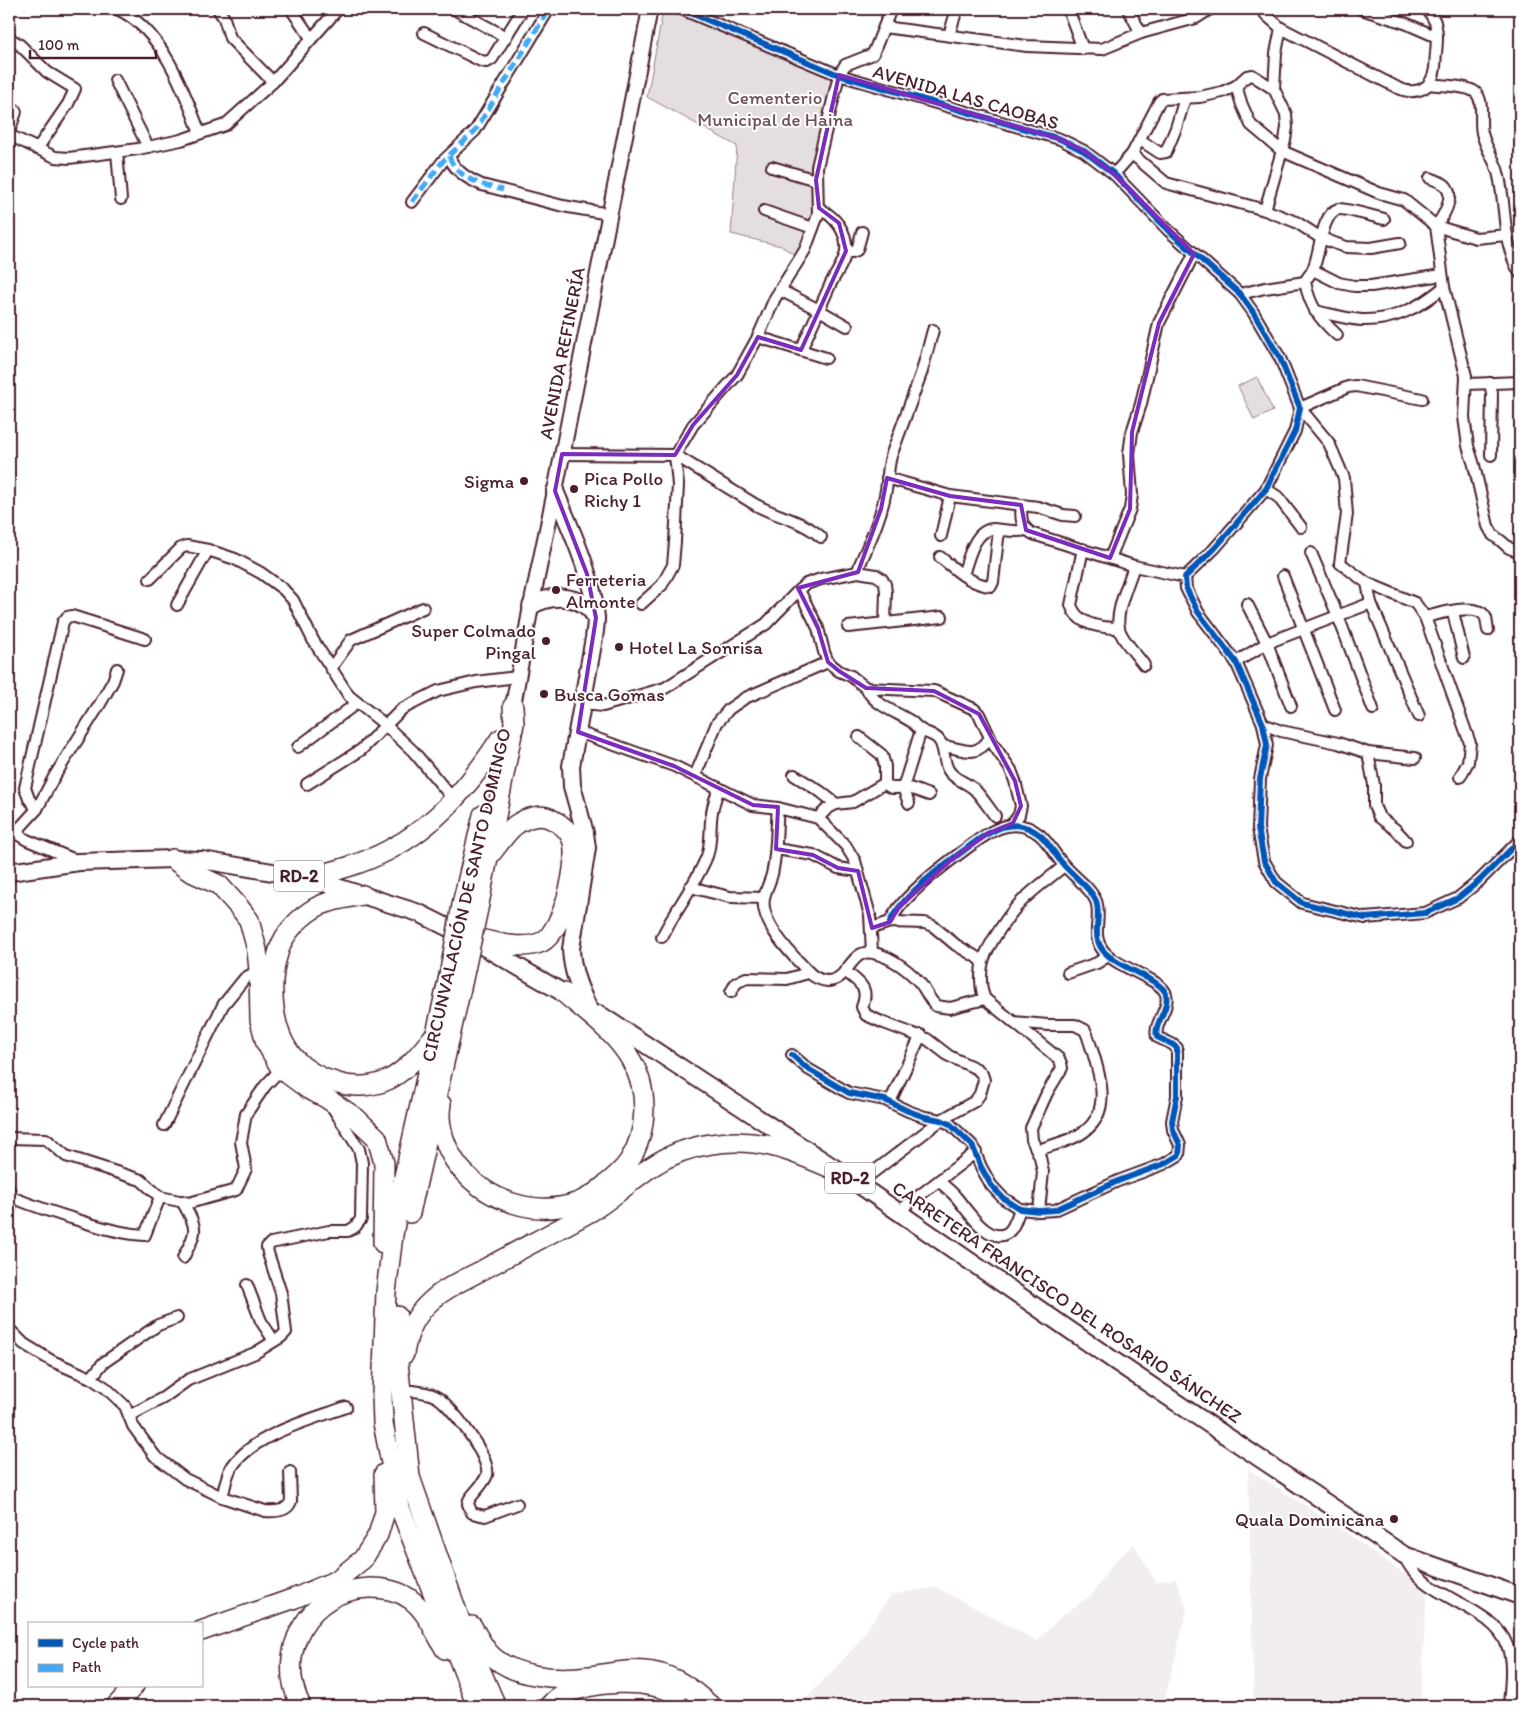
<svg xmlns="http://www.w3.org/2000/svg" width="1529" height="1715" font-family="Itim,sans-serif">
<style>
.built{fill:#f2eeef}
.green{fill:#e5dee0;stroke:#987e86}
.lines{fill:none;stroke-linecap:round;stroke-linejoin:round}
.minor-casing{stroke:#4a1f2b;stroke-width:14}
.secondary-casing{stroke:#4a1f2b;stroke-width:18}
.primary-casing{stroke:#4a1f2b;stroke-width:20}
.motorway-casing{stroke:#4a1f2b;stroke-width:22}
.minor{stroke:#fff;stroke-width:10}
.secondary{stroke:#fff;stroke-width:14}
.primary{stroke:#fff;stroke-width:16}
.motorway{stroke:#fff;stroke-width:19}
.motorway-bridge-casing{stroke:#4a1f2b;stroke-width:22;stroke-linecap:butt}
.motorway-bridge{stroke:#fff;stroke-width:19}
.quiet{stroke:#3fa9f5;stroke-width:5;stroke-dasharray:10 5;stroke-linecap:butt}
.cycleway-casing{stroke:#fff;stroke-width:9}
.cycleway{stroke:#0057b8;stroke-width:6}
.marked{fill:none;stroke:#7b2cbf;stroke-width:4;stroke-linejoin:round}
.poi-dot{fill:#4a1f2b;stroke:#fff;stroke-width:2}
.labels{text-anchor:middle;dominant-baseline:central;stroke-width:4;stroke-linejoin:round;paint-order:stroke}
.shield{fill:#fff;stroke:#80626b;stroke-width:1}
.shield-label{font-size:18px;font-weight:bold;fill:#4a1f2b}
.park-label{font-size:19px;fill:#714f58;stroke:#fff}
.street-label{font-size:19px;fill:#4a1f2b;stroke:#fff}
.poi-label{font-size:19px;fill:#4a1f2b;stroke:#fff;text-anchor:start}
</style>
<rect width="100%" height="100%" fill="#fff"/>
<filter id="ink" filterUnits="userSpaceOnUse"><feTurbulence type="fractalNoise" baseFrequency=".02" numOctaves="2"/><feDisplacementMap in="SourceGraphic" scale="10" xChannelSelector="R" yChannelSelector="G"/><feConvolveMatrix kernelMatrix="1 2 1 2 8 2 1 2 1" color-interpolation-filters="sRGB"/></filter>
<g filter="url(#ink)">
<g class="built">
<path d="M1248,1469L1341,1529L1427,1590L1420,1706H1254Z"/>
<path d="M1134,1544L1156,1582L1176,1579L1187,1610L1163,1706H799L853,1649L891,1595L936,1587L1037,1641L1060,1617L1092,1595L1114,1562Z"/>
</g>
<g class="green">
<path d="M674,9H681L839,75L817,167L819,208L800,258L781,246L731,234L737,146L647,97L662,16L665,12Z"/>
<path d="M1257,377L1273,411L1254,420L1238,386Z"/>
</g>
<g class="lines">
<defs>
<g id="minor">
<path d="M117,9C162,29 184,90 200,133"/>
<path d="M218,9L224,18L230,38L273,82"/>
<path d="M291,9L311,38"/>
<path d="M681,9L839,75L1060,139L1084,151L1114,174L1168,230L1240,294L1253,312L1280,358L1300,408L1295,431L1266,489L1215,548L1185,577L1186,588L1198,612L1236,662L1263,724L1267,745L1260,779L1258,828L1264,861L1276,882L1302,903L1365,918L1425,913L1458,898L1479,881L1520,840"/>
<path d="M1068,9L1083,49"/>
<path d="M1128,9L1141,33"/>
<path d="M1262,9L1266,15L1281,28L1398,88C1411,94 1428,92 1433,76C1436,70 1435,60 1436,53C1437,43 1438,33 1435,22C1433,18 1430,13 1427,9"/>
<path d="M1361,9L1405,23L1437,37"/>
<path d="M456,10L506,37"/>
<path d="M884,27L1027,46L1102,49L1141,33L1196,18L1210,9"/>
<path d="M424,33L481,61L487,62L492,59L523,9"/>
<path d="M949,35L957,9"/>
<path d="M9,38L20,45L47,72L75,89L68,104L37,149"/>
<path d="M115,80L148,147"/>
<path d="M1429,84C1441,86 1466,85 1475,92C1485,100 1479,121 1482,133C1485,147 1494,158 1498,172C1507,206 1501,242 1520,273"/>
<path d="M1236,86L1242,105L1251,125L1282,151L1379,193L1404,200L1436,226L1442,228L1476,238L1506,235"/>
<path d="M9,105L15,110L16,112L9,132"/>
<path d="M9,135L55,157L69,158L138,149L181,140L225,125L273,82L338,9"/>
<path d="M1140,140L1160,153L1166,152L1176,128L1185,98"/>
<path d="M117,152L121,199"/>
<path d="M1132,154L1166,183L1265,210L1296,222L1321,238L1337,244L1346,247L1371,248L1400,243"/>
<path d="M449,156C454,171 468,179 482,185L563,206L609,214"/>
<path d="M772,167L816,180"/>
<path d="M1114,174L1132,154L1159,102L1162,99L1200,97L1222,92L1236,86L1247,76L1252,75L1274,89"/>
<path d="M1430,178C1435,180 1441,182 1445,185C1456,196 1443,217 1436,226L1444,287L1466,376L1464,417L1468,446L1474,465L1488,526L1493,535L1501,541L1509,548L1520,552"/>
<path d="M412,202L443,161L475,131L549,9"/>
<path d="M1265,210L1285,140L1287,127L1286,114L1274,89L1276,53L1281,28"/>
<path d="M764,211L813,228"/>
<path d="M846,251L852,252L857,250L862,232"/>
<path d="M1313,270L1339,283L1354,286H1371L1442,275"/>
<path d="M780,290L819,310L847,326"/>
<path d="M1240,294L1265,288L1305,282"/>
<path d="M1315,311C1330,314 1346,319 1362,320C1394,321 1420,307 1444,287"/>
<path d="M1337,335C1319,318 1310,307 1305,282C1307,277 1311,274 1313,269C1320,255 1321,214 1338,209C1345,208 1376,217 1384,219"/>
<path d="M758,337L826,358"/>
<path d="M801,350C811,328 821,305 831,283C836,273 845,262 846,251C848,232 835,217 819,208"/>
<path d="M1490,383L1492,393L1491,455"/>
<path d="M1467,384L1520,382"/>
<path d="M562,454L675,455L756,505C778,517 802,520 821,537"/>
<path d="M887,478L950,496L1038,507L1063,515L1075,516"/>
<path d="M1266,489L1278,497L1301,527"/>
<path d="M1022,505C1020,518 1021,527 1033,534L1134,566L1185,577"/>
<path d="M941,536L950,496"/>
<path d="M1083,549L1071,605C1077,625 1100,628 1119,628"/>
<path d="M1311,553L1338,616L1373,709"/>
<path d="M940,557C955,569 971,585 991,586L993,582L999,530"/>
<path d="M1110,558L1130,509L1132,495L1129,454L1132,432L1141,404L1159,323L1194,254"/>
<path d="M1134,566C1129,582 1115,612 1119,628C1121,639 1137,655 1144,665"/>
<path d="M858,572L860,564C870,541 882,515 886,490C888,478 888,467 891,456L922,371L933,330"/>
<path d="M963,575C968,560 974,529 994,529C1005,530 1016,533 1026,530"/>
<path d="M1283,576L1335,710"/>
<path d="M150,579L181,548L187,546L208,550L235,559L261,573L283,589L293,600L313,640L349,696L383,723L413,751L454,800"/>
<path d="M1367,583L1415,603L1425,617L1470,743L1468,762L1460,777"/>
<path d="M799,590L818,628L824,652L828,662L839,671L851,676L866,688L934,691L974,709L979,714L993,744L1011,770L1015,781L1021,806L1019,815L1013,823"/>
<path d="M641,604L662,585L673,565L675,542L678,485L675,455L693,425L737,375L758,337L775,298L805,250L818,215L817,167L839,75L845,65L873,54L891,9"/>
<path d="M1247,604L1267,643L1291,706"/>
<path d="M177,605L208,550"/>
<path d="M1453,612L1464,658"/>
<path d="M1425,617C1439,614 1479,601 1486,618C1487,622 1487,627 1488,630"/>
<path d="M848,627L942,617"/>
<path d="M1236,662L1267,643L1371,603"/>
<path d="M331,668L351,640L423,608"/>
<path d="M866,688C875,706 897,712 912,722C915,725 917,728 921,730C926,733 933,734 938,739C946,747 942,761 949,771C955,780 966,782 974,789C982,797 988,807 995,816"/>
<path d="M583,704L603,706L665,688L766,624L799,590L806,584L821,579L858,572L876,575L882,579L885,584L886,592L885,623"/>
<path d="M1419,716L1371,603L1367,583L1340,563L1347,514L1344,478L1329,443L1300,408L1348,387L1356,386L1422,399"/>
<path d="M1263,724L1281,731L1338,743L1368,753L1415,758"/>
<path d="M578,732L674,766L753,805L778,808L818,818L846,846L855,861L870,915L872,952"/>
<path d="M859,737L882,755L885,766V783C892,792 898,786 908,788C915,789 922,793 929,795"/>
<path d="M942,746C964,748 974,760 990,738"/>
<path d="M298,747L357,703"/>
<path d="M1368,753L1374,785V806L1379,817L1396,830L1406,841"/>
<path d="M794,775L821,792L836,804"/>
<path d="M695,776L717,723L729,709L745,698L828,662"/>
<path d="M307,784L361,750L402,709L438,691L476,682L517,677"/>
<path d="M909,803L903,788L921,730"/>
<path d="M778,808C776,828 777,849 773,869C772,879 766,888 764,898C760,919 784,946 797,960C807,969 812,980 828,981C849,981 850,948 873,953C891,956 913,973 923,987C927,994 930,1000 936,1006L950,1008L985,999"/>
<path d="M37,809L29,799L25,788L63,622L67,617L72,616L145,639"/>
<path d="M818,818L827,809L836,804L853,802L885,783"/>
<path d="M9,829L27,840L78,861"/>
<path d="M16,832L37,809L54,777L100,704L113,681L117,669"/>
<path d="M776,849L813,855L838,868L858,871"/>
<path d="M690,887L730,897L764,898"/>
<path d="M872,928L890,922L925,923L933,926L956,945L983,961"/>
<path d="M662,937C675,910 696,884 707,856C711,845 710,833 711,821C711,810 715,799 719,788"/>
<path d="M845,971C859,983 870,987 862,1007L866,1015L884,1023L927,1039L949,1056L977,1069L982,1074L984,1080L980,1094L975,1101L941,1120L858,1184"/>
<path d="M1068,973L1097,963L1108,956"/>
<path d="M731,992L736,983L746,978L787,979L808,973"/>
<path d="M1013,1022L1048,1025H1075L1085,1030L1088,1037C1097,1067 1115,1108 1085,1131C1074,1140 1052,1145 1038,1150"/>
<path d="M792,1055L808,1069L849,1093L885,1100L908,1111L925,1117L941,1120L950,1124L972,1145L981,1167L991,1185L1003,1198L1020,1209L1039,1211L1055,1210L1118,1181L1164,1164L1179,1155L1180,1145L1173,1130L1172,1121L1177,1096V1048L1172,1044L1157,1037C1153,1023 1170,1010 1166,994C1161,978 1115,968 1102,949C1091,934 1102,917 1096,901C1090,887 1073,876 1063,864C1055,855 1049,843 1040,835C1012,812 986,834 963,851C941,867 901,897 890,922"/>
<path d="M890,1102L921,1035"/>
<path d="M164,1125L223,1005L245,978L259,970"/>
<path d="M9,1138L46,1139L66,1156L141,1180L160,1197L145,1235C123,1234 102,1228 81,1221C57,1214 34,1206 11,1197"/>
<path d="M939,1181C944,1186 951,1191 956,1197C966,1208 988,1245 1007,1233C1014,1229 1017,1216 1020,1209"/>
<path d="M9,1189L11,1197L9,1215"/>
<path d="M160,1197L189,1203L236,1190L246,1169L241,1142L246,1114L265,1086L281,1069"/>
<path d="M182,1201C198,1230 198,1229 183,1258"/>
<path d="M1039,1211L1043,1172L1040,1157L1032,1140L1031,1128L1047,1093L1062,1068L1061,1063L1058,1058L985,999C980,989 980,972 983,961C988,945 1010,912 1023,900C1035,888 1051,877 1064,866"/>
<path d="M898,1212L976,1152"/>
<path d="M247,1285L261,1321L274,1341"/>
<path d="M9,1329L24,1344L52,1361L91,1378L106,1388L125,1406L133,1426L155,1456L185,1479L222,1497L265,1511C275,1512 288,1511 291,1501L290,1472"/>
<path d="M91,1378L103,1363L158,1325L177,1318"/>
<path d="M401,1390C412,1391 425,1391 435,1396C450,1403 491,1458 487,1475C484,1484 474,1492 469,1500L468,1504L472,1513L485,1516L517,1504"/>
<path d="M129,1416L163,1398L188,1380L255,1353L281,1337L286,1332L281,1293L268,1253L267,1247L271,1243L329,1231H348L355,1227L361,1219L362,1163L359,1149L333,1108"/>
<path d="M222,1497C225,1488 226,1476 231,1468C253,1434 311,1420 346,1407"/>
<path d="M1404,1555C1419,1598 1492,1604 1507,1645C1514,1663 1510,1687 1509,1706"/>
</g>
<path id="secondary" d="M513,706L531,606L555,491L650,9"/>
<g id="primary">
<path d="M555,491C570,528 594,578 596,618C596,624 595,631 594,638L571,766L572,786L585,833L587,848L571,949C572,971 579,988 588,1007"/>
<path d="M531,606C552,593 583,594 596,618"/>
<path d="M9,872L79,862L173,859L202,860L308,878L419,913L463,935L574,999"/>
<path d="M599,1014L842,1173L1116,1362L1404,1555L1520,1596"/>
</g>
<g id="motorway">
<path d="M173,859L189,871L219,885L239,907L249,920L257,950L259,970L260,1020L266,1043L281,1069L308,1089L326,1098L356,1118L377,1138L384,1163L383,1243"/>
<path d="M308,878C335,871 362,864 387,851C436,826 470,785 500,739"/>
<path d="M363,895C347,898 329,900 315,908C300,917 284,933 279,950C268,983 271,1033 295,1059C306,1071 323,1079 338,1083C354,1088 374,1087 390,1079C408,1069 420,1053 433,1037"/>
<path d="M463,900L483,815"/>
<path d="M479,904L509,749L514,724L513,706"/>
<path d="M463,935C487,940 520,952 542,942C563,931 580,860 572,839C569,831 561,824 553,820C542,813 528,817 517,824C507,830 496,849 487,858"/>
<path d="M449,976L401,1190L393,1235L386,1292L382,1395L383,1423L400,1508L477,1706"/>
<path d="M441,1104C437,1125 446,1151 460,1168C488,1201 534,1217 576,1203C587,1199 596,1193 605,1185C614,1178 623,1170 629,1161C648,1132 649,1090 631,1060C616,1033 587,1013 564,993"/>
<path d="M410,1213L463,979"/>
<path d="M397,1316V1353L410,1477L464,1632L496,1706"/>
<path d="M404,1354C407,1333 415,1315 431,1301C446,1287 468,1278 486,1268C521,1249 556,1231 590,1212C612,1199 630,1181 651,1167C669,1155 690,1147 711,1144C762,1136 797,1153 842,1173"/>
<path d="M472,1626C477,1635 482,1644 488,1652C511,1678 557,1680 589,1676C610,1673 631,1668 653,1672C677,1676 694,1691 711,1706"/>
<path d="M201,1631L295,1598L337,1580L363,1559L378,1535L385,1512L384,1474"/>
<path d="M116,1706L134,1686"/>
<path d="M301,1706C273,1652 309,1589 370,1588C384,1588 399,1591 410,1599C426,1610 435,1632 445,1649"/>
<path d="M549,1706C552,1703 556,1698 560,1696C593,1681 645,1678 677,1694"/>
</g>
</defs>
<use href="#minor" class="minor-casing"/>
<use href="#secondary" class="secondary-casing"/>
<use href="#primary" class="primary-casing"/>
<use href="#motorway" class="motorway-casing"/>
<use href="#minor" class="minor"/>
<use href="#secondary" class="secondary"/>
<use href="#primary" class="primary"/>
<use href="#motorway" class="motorway"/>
<defs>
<g id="motorway-bridge">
<path d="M449,976L463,900"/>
<path d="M463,979L479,904"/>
</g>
</defs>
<use href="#motorway-bridge" class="motorway-bridge-casing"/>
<use href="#motorway-bridge" class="motorway-bridge"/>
<g class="quiet">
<path d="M449,156C457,179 482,185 503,190"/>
<path d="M412,202L443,161L475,131L549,9"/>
</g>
<defs>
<g id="cycleway">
<path d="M681,9L839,75L1060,139L1084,151L1114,174L1168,230L1240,294L1253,312L1280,358L1300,408L1295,431L1266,489L1215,548L1185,577L1186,588L1198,612L1236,662L1263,724L1267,745L1260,779L1258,828L1264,861L1276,882L1302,903L1365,918L1425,913L1458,898L1479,881L1520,840"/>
<path d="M792,1055L808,1069L849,1093L885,1100L908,1111L925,1117L941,1120L950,1124L972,1145L981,1167L991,1185L1003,1198L1020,1209L1039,1211L1055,1210L1118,1181L1164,1164L1179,1155L1180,1145L1173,1130L1172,1121L1177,1096V1048L1172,1044L1157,1037C1153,1023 1170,1010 1166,994C1161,978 1115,968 1102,949C1091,934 1102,917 1096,901C1090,887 1073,876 1063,864C1055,855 1049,843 1040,835C1012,812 986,834 963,851C941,867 901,897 890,922"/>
</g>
</defs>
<use href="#cycleway" class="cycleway-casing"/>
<use href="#cycleway" class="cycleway"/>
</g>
</g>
<path class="marked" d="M839,75L1060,139L1084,151L1114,174L1194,254L1159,323L1132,432L1130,509L1110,558L1026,530L1021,505L950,496L887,478L881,509L858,572L798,588L818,628L828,662L839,671L866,688L934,691L979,714L1015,781L1021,806L1013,823L987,834L951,860L899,907L890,922L872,928L858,871L838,868L813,855L776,849L778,807L753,805L674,766L578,732L596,618L587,574L555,491L562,454L675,455L693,425L737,375L758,337L801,350L846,251L839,223L819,208L816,180Z"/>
<g class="poi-dot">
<circle cx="524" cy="481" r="5"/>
<circle cx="574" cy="489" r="5"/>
<circle cx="556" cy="590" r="5"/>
<circle cx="546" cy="641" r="5"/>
<circle cx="619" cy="647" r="5"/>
<circle cx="544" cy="694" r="5"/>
<circle cx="1394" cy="1519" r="5"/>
</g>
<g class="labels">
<g class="shield">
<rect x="274" y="860.5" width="50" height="31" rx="4"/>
<rect x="825" y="1162.5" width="50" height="31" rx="4"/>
</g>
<g class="shield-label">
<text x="299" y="876">RD-2</text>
<text x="850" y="1178">RD-2</text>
</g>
<g class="park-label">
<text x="775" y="97">Cementerio<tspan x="775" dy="22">Municipal de Haina</tspan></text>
</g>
<g class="street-label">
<text transform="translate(966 97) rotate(16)">AVENIDA LAS CAOBAS</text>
<text transform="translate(562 353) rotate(-79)">AVENIDA REFINERÍA</text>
<text transform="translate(466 895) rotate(-77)">CIRCUNVALACIÓN DE SANTO DOMINGO</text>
<text transform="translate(1067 1302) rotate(34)">CARRETERA FRANCISCO DEL ROSARIO SÁNCHEZ</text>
</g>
<g class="poi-label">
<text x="584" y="478">Pica Pollo<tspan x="584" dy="22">Richy 1</tspan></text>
<text x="514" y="481" text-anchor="end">Sigma</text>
<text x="566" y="579">Ferreteria<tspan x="566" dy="22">Almonte</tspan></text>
<text x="536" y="630" text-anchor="end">Super Colmado<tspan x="536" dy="22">Pingal</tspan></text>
<text x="629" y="647">Hotel La Sonrisa</text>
<text x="554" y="694">Busca Gomas</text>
<text x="1384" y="1519" text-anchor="end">Quala Dominicana</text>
</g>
</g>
<rect width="1529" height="1715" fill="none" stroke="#fff" stroke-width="30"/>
<rect x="15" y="15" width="1499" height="1685" fill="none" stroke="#4a1f2b" stroke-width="2" filter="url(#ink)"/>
<rect x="28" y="1622" width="175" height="65" fill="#ffffff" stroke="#b7a5aa"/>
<rect x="38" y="1639" width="25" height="8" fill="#0057b8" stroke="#b7a5aa"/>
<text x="72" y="1648" font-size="15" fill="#4a1f2b">Cycle path</text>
<rect x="38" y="1664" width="25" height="8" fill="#3fa9f5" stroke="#b7a5aa"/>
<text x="72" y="1672" font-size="15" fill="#4a1f2b">Path</text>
<path d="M30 50v8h126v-8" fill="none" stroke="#4a1f2b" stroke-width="2.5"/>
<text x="38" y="50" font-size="15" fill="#4a1f2b" stroke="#ffffff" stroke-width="4" paint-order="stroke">100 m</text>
</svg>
